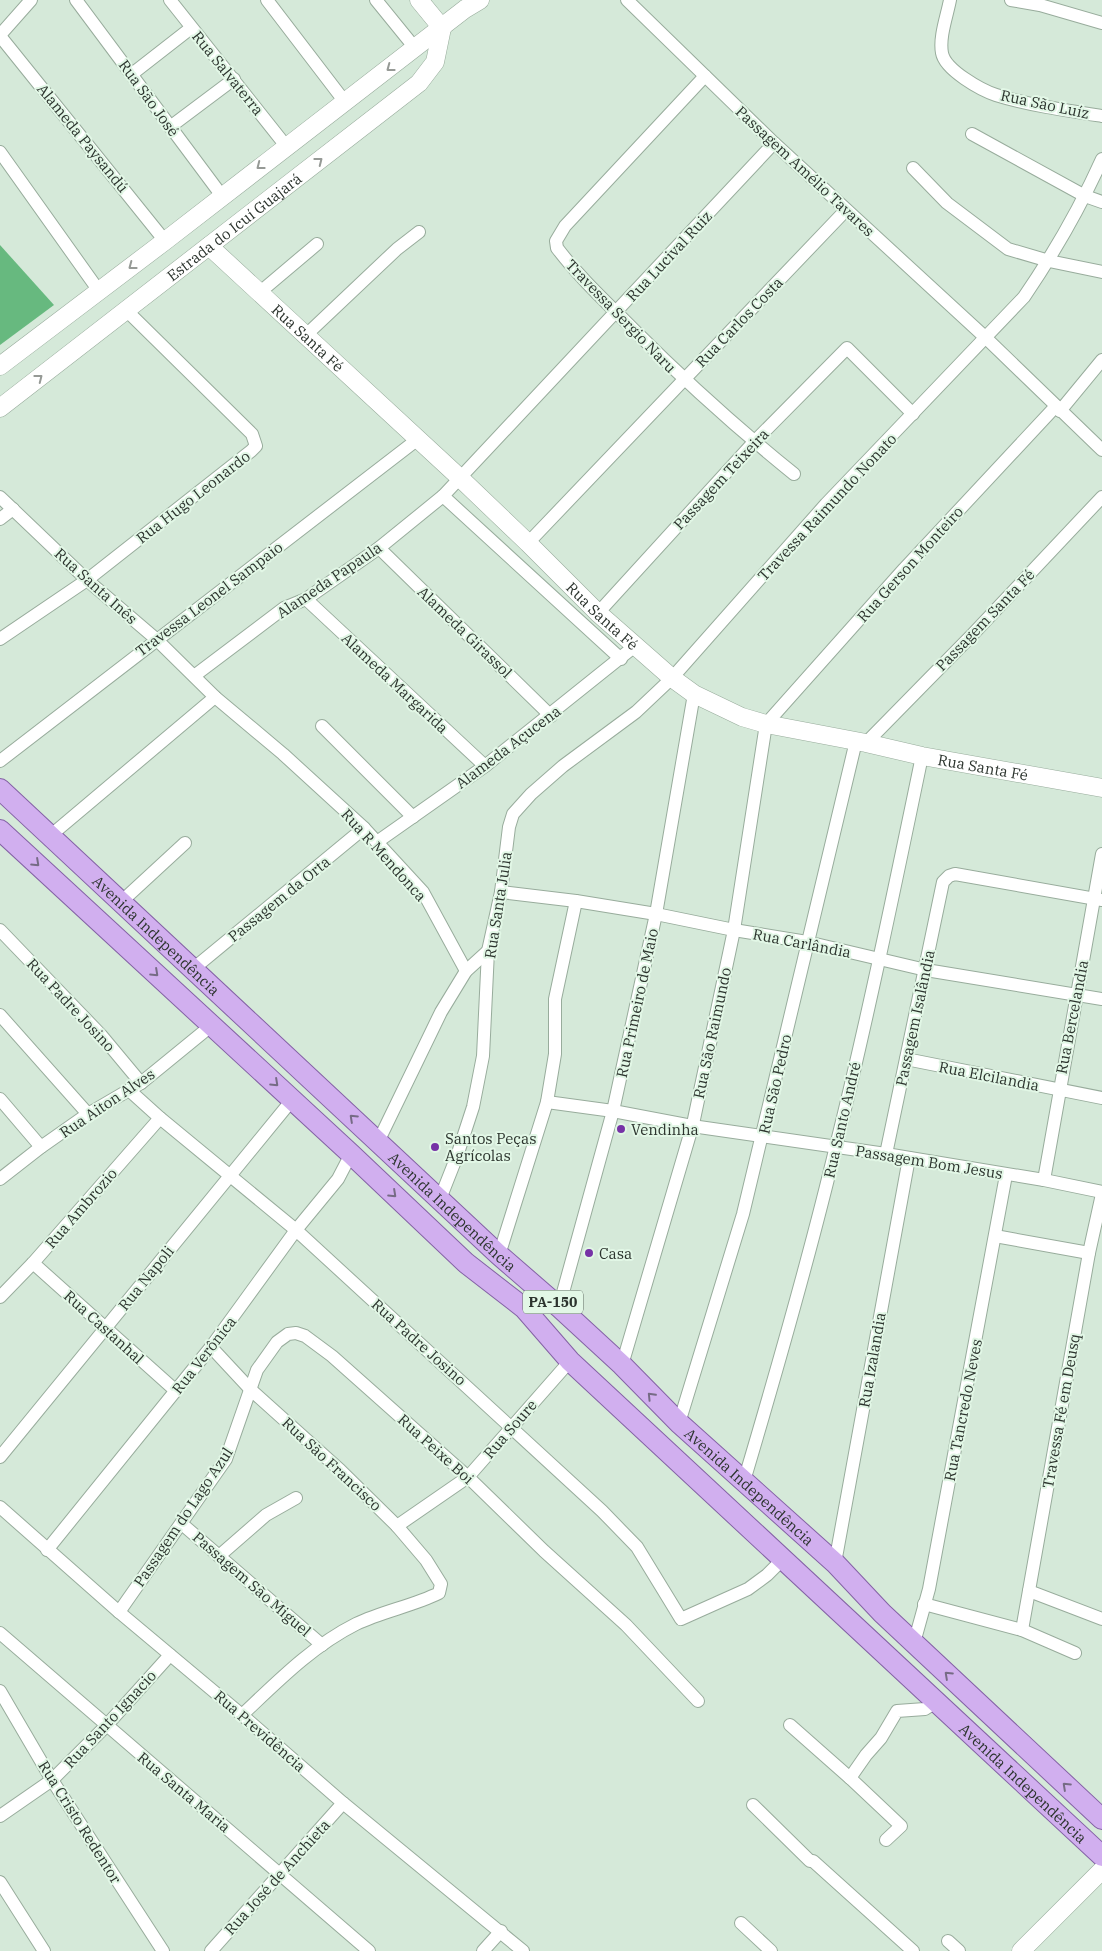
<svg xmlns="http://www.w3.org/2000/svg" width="1102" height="1951" font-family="'IBM Plex Serif',serif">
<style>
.forest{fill:#67b97f}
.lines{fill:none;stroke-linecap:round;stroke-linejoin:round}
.street-casing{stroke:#98ac9c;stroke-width:14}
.secondary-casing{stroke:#98ac9c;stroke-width:19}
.primary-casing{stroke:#8462a5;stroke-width:22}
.street{stroke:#fff;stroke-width:12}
.secondary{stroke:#fff;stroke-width:18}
.primary{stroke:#d1afef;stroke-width:20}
.oneway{stroke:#969a96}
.oneway2{stroke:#766b85}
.poi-dot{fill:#7632a6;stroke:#e2f7e6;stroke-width:2}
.labels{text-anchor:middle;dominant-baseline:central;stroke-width:4;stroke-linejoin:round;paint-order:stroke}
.shield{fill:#e2f7e6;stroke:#636e65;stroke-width:1}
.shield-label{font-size:14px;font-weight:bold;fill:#2c342e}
.street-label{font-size:15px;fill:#2c342e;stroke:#e2f7e6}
.poi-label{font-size:15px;fill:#2c342e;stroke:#e2f7e6;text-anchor:start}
</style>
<rect width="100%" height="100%" fill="#d5e9d9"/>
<path class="forest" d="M0,245L54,305L0,345Z"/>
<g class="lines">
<defs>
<g id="street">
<path d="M76,0L222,196"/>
<path d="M170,0L286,146"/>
<path d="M267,0L345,102"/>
<path d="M376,0L415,48"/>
<path d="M627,0L774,143L986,338L1102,450"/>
<path d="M950,0C947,16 939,37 942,53C945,70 981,90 996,95C1028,105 1069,111 1102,116"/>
<path d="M1011,0L1040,5L1102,23"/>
<path d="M0,35L31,0"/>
<path d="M0,36L165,241"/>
<path d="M132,74L191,28"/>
<path d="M705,76L565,226L556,241L557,248C579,277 607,303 633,329C684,380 737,428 794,474"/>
<path d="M170,127L234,79"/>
<path d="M972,134L1085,196L1102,202"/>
<path d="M0,152L99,291"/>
<path d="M913,168L947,203L1008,249L1049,261L1102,272"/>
<path d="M259,293L317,244"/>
<path d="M305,336L397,249L419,232"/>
<path d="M1060,411L1102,360"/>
<path d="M443,496L621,659"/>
<path d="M0,497L87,580L156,639L215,697L283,754L364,828L423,892L466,971"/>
<path d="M0,519L13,509"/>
<path d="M528,543L846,210"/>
<path d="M379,548L551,716"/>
<path d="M306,599L485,766"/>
<path d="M598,613L754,442L847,348L913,414"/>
<path d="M0,639L87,580L251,451L256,446L252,434L126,310"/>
<path d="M194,676L284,608L306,599L379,548L443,496L774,143"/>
<path d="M322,726L413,817"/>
<path d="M866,743L973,634L1102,497"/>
<path d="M0,761L418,439"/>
<path d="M50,836L215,697"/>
<path d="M377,842L485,766L635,646"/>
<path d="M501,892L576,901L656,914L734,930L807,942L926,970L1102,999"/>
<path d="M121,902L185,843"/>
<path d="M0,930L101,1035L141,1083"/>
<path d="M193,969L364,828"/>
<path d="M0,1015L88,1114"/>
<path d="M906,1059L1102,1098"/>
<path d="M129,1090L160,1118L296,1230L602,1511L637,1547L681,1619L748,1589L767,1575L784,1558"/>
<path d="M0,1099L41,1147"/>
<path d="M547,1102L613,1111L692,1126L886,1154L1044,1180L1102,1192"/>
<path d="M378,1142L441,1012L466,971L488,951"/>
<path d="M886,1154L943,882L949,876L955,874L1102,900"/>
<path d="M0,1179L41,1147L88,1114L141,1083L212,1025"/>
<path d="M1044,1180L1102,854"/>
<path d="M440,1199L457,1156L473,1107L483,1056L488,951L501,892L509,827L513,814L531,794L563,766L636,712L672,678L826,504L1024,297C1054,253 1080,208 1102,159"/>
<path d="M995,1236L1089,1253"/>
<path d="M499,1255L547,1102L555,1054V999L576,901"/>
<path d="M33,1263L176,1391"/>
<path d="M0,1297L33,1263L160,1118"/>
<path d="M559,1307L613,1111L656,914L694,694"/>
<path d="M211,1347L251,1390L340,1470L397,1526L426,1560L441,1584L439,1593C413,1606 383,1611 356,1624C312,1646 277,1682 242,1715"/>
<path d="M622,1365L693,1124L734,930L766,724L904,569L1056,406"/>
<path d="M679,1423L743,1214L856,741"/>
<path d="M0,1457L292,1100"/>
<path d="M744,1481C777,1370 809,1259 836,1146C868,1017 895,886 922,756"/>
<path d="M0,1507L119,1612L242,1715L343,1803L523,1951"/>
<path d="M182,1524L322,1645"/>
<path d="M397,1526L468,1477L570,1361"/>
<path d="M47,1550L211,1347L296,1230L338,1179L351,1154"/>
<path d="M219,1556L266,1515L296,1498"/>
<path d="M835,1563L909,1158"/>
<path d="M1029,1591L1102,1619"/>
<path d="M924,1604L1022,1630L1075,1653"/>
<path d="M119,1612L226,1459L257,1370L277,1342L288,1334L296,1333L305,1336L332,1356L468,1477L544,1551L626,1625L698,1701"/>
<path d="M1022,1630L1089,1253L1102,1194"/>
<path d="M0,1633L369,1951"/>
<path d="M914,1643L929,1589L1006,1175"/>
<path d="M0,1691L52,1780L163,1951"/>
<path d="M790,1725L850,1778"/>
<path d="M753,1805L810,1861H813L913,1951"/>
<path d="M0,1816L52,1780L106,1726L170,1655"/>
<path d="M886,1840L901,1826L850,1778L866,1755L881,1738L897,1711L925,1709L937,1701"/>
<path d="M0,1882L44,1951"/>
<path d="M741,1923L771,1951"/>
<path d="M948,1941L959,1951"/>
<path d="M211,1951L343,1803"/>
<path d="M483,1951L501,1931"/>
</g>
<g id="secondary">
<path d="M419,0L442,28"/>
<path id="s1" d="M209,246L459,477L528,543L598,613L672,678L694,694L742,717L766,724L866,743L922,756L1102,788"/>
<path d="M0,366L165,241L465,9L480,0"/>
<path id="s2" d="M0,408L419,83L435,62L442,28"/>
<path d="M1021,1951L1102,1870"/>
</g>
<g id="primary">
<path id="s3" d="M0,789L499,1255L559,1307L622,1365L679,1423L835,1563L882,1613L1102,1819"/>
<path id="s4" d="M0,830L351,1154L466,1263L524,1308L570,1361L1102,1856"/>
</g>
</defs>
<use href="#street" class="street-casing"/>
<use href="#secondary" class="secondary-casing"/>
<use href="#primary" class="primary-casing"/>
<use href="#street" class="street"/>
<use href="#secondary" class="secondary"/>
<use href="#primary" class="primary"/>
</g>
<defs><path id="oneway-chevron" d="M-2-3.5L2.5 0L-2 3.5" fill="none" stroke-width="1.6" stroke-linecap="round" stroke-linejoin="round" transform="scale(1.25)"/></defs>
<g class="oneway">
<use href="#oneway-chevron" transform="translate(390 68) rotate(143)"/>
<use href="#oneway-chevron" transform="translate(319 161) rotate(-38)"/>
<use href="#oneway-chevron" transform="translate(260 166) rotate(142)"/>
<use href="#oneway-chevron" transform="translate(132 266) rotate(143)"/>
<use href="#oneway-chevron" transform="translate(39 378) rotate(-38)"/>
</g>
<g class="oneway2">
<use href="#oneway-chevron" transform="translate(36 863) rotate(43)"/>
<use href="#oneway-chevron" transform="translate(155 973) rotate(43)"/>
<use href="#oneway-chevron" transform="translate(275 1083) rotate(43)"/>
<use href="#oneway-chevron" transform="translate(353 1118) rotate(-137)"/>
<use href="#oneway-chevron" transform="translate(393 1194) rotate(43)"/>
<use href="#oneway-chevron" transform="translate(651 1396) rotate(-134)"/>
<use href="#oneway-chevron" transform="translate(948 1675) rotate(-137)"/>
<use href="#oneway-chevron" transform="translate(1066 1786) rotate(-137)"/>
</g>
<g class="poi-dot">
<circle cx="621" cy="1129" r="5"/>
<circle cx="435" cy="1147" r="5"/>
<circle cx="589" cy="1253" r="5"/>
</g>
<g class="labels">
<rect class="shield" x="523" y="1290.5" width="60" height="23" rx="4"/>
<g class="shield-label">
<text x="553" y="1302">PA-150</text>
</g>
<g class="street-label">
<text transform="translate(228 73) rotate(51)">Rua Salvaterra</text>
<text transform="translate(149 98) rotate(54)">Rua São José</text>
<text transform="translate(1045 104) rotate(12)">Rua São Luíz</text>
<text transform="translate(83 138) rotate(51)">Alameda Paysandú</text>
<text transform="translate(805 171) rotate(43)">Passagem Amélio Tavares</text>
<text stroke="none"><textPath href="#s2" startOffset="296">Estrada do Icuí Guajará</textPath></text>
<text transform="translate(669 256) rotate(-47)">Rua Lucival Ruiz</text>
<text transform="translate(621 316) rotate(46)">Travessa Sergio Naru</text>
<text transform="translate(739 322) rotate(-46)">Rua Carlos Costa</text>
<text stroke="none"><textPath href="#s1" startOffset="135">Rua Santa Fé</textPath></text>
<text transform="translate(721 479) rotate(-47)">Passagem Teixeira</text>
<text transform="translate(193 497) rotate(-38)">Rua Hugo Leonardo</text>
<text transform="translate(827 507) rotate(-47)">Travessa Raimundo Nonato</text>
<text transform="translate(910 564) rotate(-48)">Rua Gerson Monteiro</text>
<text transform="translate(329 580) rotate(-34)">Alameda Papaula</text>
<text transform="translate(96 586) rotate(42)">Rua Santa Inês</text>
<text transform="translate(209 599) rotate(-37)">Travessa Leonel Sampaio</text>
<text stroke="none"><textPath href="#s1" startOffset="540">Rua Santa Fé</textPath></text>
<text transform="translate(985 620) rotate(-46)">Passagem Santa Fé</text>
<text transform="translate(465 632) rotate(44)">Alameda Girassol</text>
<text transform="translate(395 683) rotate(43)">Alameda Margarida</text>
<text transform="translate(508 747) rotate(-37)">Alameda Açucena</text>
<text stroke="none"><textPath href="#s1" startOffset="960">Rua Santa Fé</textPath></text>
<text transform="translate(384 855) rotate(48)">Rua R Mendonca</text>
<text transform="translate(279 899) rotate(-39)">Passagem da Orta</text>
<text transform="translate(498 905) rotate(-81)">Rua Santa Julia</text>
<text stroke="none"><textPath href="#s3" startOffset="214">Avenida Independência</textPath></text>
<text transform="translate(802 943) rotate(11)">Rua Carlândia</text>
<text transform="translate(637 1003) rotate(-78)">Rua Primeiro de Maio</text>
<text transform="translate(71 1005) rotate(47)">Rua Padre Josino</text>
<text transform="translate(1072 1017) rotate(-79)">Rua Bercelandia</text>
<text transform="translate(915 1018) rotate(-78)">Passagem Isalândia</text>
<text transform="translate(712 1033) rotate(-78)">Rua São Raimundo</text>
<text transform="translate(989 1076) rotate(11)">Rua Elcilandia</text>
<text transform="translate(775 1084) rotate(-77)">Rua São Pedro</text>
<text transform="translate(107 1103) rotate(-34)">Rua Aiton Alves</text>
<text transform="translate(842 1120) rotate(-77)">Rua Santo André</text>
<text transform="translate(929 1162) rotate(9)">Passagem Bom Jesus</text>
<text transform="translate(81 1208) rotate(-49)">Rua Ambrozio</text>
<text stroke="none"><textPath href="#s3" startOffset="619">Avenida Independência</textPath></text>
<text transform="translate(146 1278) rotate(-51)">Rua Napoli</text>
<text transform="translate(104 1327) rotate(42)">Rua Castanhal</text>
<text transform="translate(419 1342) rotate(42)">Rua Padre Josino</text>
<text transform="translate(204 1355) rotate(-52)">Rua Verônica</text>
<text transform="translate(872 1360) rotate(-80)">Rua Izalandia</text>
<text transform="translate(963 1410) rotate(-79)">Rua Tancredo Neves</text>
<text transform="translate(1061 1411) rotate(-80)">Travessa Fé em Deusq</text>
<text transform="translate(510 1429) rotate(-49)">Rua Soure</text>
<text transform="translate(436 1449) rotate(42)">Rua Peixe Boi</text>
<text transform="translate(332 1464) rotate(43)">Rua São Francisco</text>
<text stroke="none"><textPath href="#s3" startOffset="1024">Avenida Independência</textPath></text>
<text transform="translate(183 1517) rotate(-56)">Passagem do Lago Azul</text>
<text transform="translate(252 1584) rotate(41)">Passagem São Miguel</text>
<text transform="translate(110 1719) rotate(-47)">Rua Santo Ignacio</text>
<text transform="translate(260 1731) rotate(41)">Rua Previdência</text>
<text stroke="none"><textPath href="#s4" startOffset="1399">Avenida Independência</textPath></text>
<text transform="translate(184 1792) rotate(40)">Rua Santa Maria</text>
<text transform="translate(80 1822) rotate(58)">Rua Cristo Redentor</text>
<text transform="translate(277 1877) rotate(-48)">Rua José de Anchieta</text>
</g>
<g class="poi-label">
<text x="631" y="1129">Vendinha</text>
<text x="445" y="1138">Santos Peças<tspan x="445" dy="17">Agrícolas</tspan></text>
<text x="599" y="1253">Casa</text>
</g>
</g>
</svg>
